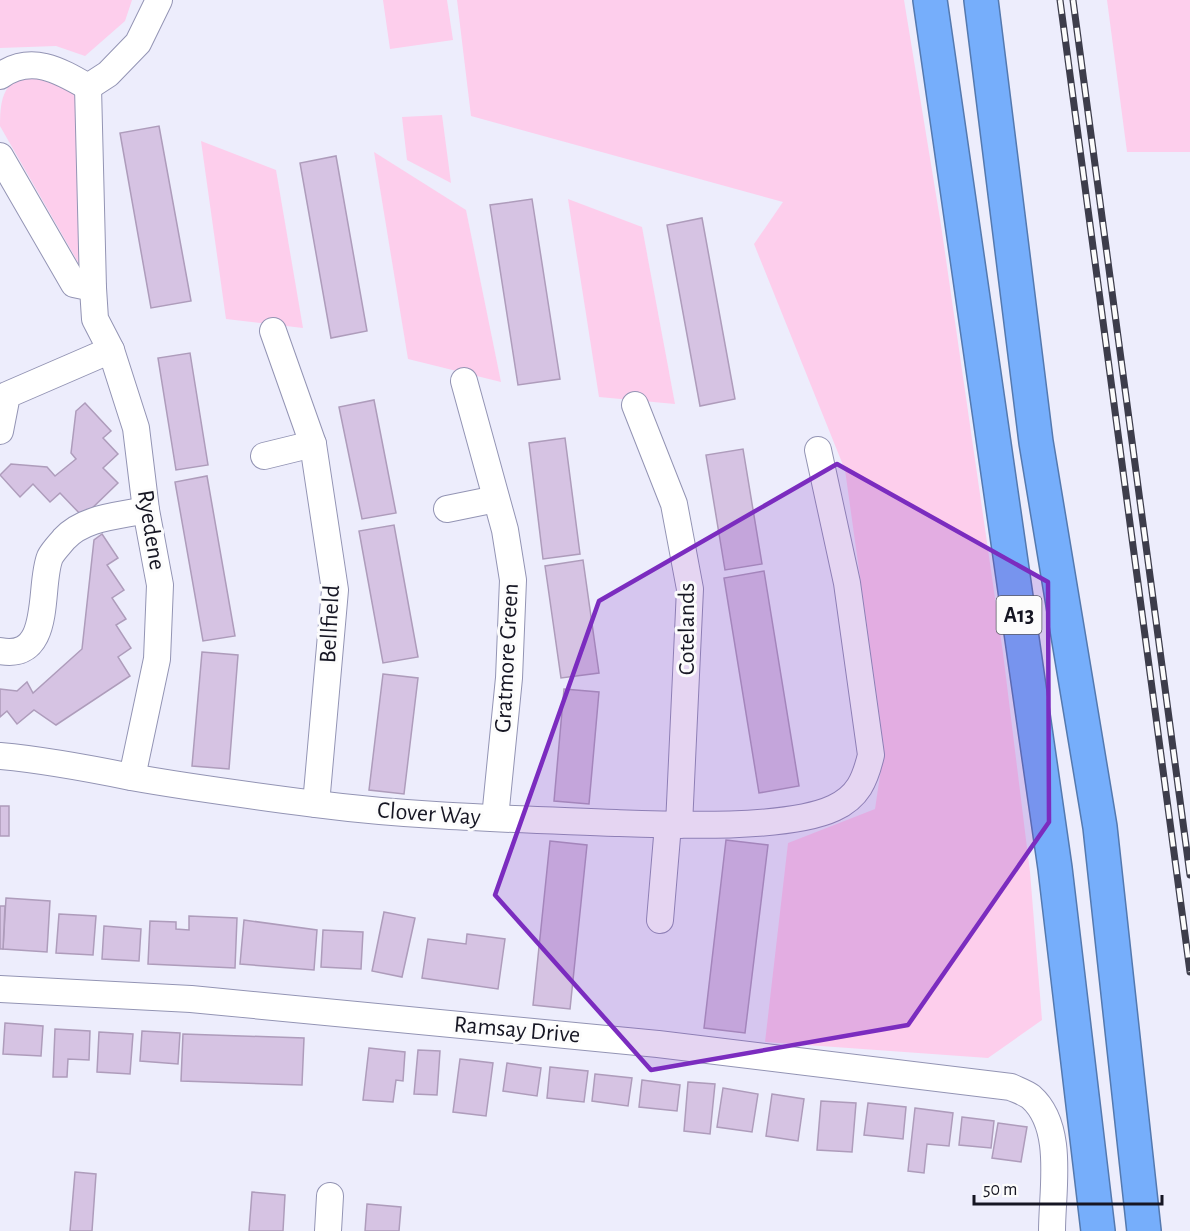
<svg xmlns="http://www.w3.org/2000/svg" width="1190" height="1231" font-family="'Alegreya Sans',sans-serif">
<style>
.green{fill:#fdceec}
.building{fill:#d6c3e3;stroke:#ae9cbb;stroke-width:1.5}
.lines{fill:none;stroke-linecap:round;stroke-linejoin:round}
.minor-casing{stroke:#9394b4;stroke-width:28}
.highway-casing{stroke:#5479af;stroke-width:36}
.minor{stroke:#fff;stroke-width:26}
.highway{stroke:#76aefb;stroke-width:33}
.rail-casing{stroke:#3d3d4b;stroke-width:7}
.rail{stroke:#fcfcfc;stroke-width:4.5;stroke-dasharray:14;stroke-linecap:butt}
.marked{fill:#7b2cbf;fill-opacity:0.2;stroke:#7b2cbf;stroke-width:4.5;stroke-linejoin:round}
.labels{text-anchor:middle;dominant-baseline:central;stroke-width:6;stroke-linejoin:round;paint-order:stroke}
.shield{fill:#fcfcfc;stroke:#5b5b64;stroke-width:1.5}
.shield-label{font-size:22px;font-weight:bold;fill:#161623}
.street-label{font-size:24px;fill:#161623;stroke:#fcfcfc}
</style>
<rect width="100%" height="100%" fill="#ededfc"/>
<g class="green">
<path d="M0,0H132L125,21L85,56L56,46L0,48Z"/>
<path d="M383,0H447L453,40L390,49Z"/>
<path d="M457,0H904L941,225L1003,653L1030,872L1042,1020L988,1058L765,1042L788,843L875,809L884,748L845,470L754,244L783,202L471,116Z"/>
<path d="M1107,0H1190V152H1127Z"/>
<path d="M35,72L70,88L76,99L83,271L0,126C0,96 4,80 35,72Z"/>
<path d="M442,115L451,183L407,160L402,117Z"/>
<path d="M201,141L276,170L303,328L226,319Z"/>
<path d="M374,152L466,210L501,382L408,359Z"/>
<path d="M568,199L642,227L675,404L599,397Z"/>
</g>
<g class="building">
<path d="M159,126L191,301L151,308L120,133Z"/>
<path d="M336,156L367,331L331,338L300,163Z"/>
<path d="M532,199L560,379L518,385L490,205Z"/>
<path d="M702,218L735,399L700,406L667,225Z"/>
<path d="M190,353L208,465L176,470L158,358Z"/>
<path d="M374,400L396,513L362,519L339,407Z"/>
<path d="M85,403L111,431L103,438L118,454L103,468L118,483L83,517L60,493L50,502L33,484L20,497L0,475L11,464L47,467L55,476L76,459L71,453L76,411Z"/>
<path d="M565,438L580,554L543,559L529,443Z"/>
<path d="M743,449L762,564L725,570L706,455Z"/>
<path d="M207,476L235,636L203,641L175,482Z"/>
<path d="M394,525L418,657L383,663L359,531Z"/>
<path d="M102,534L118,558L107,565L124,590L112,598L126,619L116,625L131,648L118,657L130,676L56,725L34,710L17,724L7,711L0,717V689L17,691L27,682L33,693L82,649L94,540Z"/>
<path d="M583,560L599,673L561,678L545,566Z"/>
<path d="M764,571L799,786L759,793L724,578Z"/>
<path d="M202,652L238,655L229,769L192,766Z"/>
<path d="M383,674L418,678L404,794L369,790Z"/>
<path d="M564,689L599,692L589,804L554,801Z"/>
<rect x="0" y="806" width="9" height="30"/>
<path d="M726,840L768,845L745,1033L704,1028Z"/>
<path d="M550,841L587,845L570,1009L533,1005Z"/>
<path d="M6,898L50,901L47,952L3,949Z"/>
<path d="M0,906H5L3,949H0Z"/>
<path d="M384,912L415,918L402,977L372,971Z"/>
<path d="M59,914L96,916L93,955L56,953Z"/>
<path d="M189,916L237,918L235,968L148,964L150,921L176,922V929L189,930Z"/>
<path d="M244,920L317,930L314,970L240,964Z"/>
<path d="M104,926L141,929L139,961L102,959Z"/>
<path d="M323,930L363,932L361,969L321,967Z"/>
<path d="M467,934L505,939L498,989L422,978L428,939L466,944Z"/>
<path d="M5,1023L43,1026L41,1056L3,1054Z"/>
<path d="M55,1029L90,1031L89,1060L68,1059L67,1077H53Z"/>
<path d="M142,1031L180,1033L178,1064L140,1061Z"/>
<path d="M99,1032L133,1034L130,1074L97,1072Z"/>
<path d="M183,1034L304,1038L302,1085L181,1081Z"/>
<path d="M369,1048L405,1052L403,1081L396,1080L393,1102L363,1100Z"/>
<path d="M418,1050L440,1051L437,1095L414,1094Z"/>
<path d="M460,1059L493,1063L486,1116L453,1112Z"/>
<path d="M507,1063L541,1068L537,1096L503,1091Z"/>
<path d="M550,1067L588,1071L584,1102L547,1098Z"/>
<path d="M595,1074L632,1078L628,1106L592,1101Z"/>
<path d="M642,1080L680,1085L677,1111L639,1107Z"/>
<path d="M688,1082L715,1084L710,1134L684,1131Z"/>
<path d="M723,1088L758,1094L752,1132L717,1127Z"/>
<path d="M772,1094L804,1099L798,1141L766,1136Z"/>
<path d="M821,1101L856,1103L852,1152L817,1150Z"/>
<path d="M868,1103L906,1107L903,1139L864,1135Z"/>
<path d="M915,1108L953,1113L949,1146L927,1144L924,1173L908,1171Z"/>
<path d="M962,1117L994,1121L991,1148L959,1145Z"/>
<path d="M998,1123L1027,1127L1021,1162L992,1158Z"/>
<path d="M75,1172L96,1174L92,1231H70Z"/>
<path d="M252,1192L285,1195L283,1231H249Z"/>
<path d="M367,1204L401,1207L399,1231H365Z"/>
</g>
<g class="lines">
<defs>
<g id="minor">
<path d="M0,76C31,54 59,70 88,87L108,74L138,43L159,0"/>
<path d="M88,87L93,288"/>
<path d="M0,156L74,284L93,288L95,319L111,350L136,428L146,510L160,585L157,659L132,777"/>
<path d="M273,331L313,444L335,590L316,804"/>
<path d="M464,381L505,530L513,580L509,678L495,818"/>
<path d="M635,405L674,504L690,589L679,825"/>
<path d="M0,431L7,395L111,350"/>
<path d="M264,456L313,444"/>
<path d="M447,509L496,499"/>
<path d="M0,651C54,661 38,586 50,557C53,551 60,544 64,539C84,517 119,516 146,510"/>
<path d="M0,756C44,760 87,768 131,777C192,788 254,796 316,804C416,817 516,819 616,823C669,825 787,830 834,808C858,797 865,780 871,755L847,583L818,450"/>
<path d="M660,920L668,825"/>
<path d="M0,989L191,999L658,1044L1011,1087C1017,1090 1026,1093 1031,1097C1065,1127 1052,1190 1052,1231"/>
<path d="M328,1231L330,1196"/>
</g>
<g id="highway">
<path d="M930,0L1055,868L1098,1231"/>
<path d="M981,0L1036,442L1100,827L1144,1231"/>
</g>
</defs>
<use href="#minor" class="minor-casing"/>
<use href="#highway" class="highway-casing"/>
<use href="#minor" class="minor"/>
<use href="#highway" class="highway"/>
<defs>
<g id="rail">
<path d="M1060,0L1190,972"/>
<path d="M1073,0L1190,875"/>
</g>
</defs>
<use href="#rail" class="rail-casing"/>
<use href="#rail" class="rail"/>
</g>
<path class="marked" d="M837,464L1048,582L1049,822L908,1025L651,1070L495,895L599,601Z"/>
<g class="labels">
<rect class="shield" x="996.5" y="596" width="45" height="38" rx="4.5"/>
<g class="shield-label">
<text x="1019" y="615">A13</text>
</g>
<g class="street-label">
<text transform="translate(151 530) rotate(81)">Ryedene</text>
<text transform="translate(330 624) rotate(-87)">Bellfield</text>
<text transform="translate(687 629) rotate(-90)">Cotelands</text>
<text transform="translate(507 658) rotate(-87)">Gratmore Green</text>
<text transform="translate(429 814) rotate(4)">Clover Way</text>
<text transform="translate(517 1030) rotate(5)">Ramsay Drive</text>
</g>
</g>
<path d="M974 1195v9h188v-9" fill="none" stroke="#161623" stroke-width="3"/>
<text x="983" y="1195" font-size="18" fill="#161623" stroke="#fcfcfc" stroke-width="4.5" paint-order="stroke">50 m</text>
</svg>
